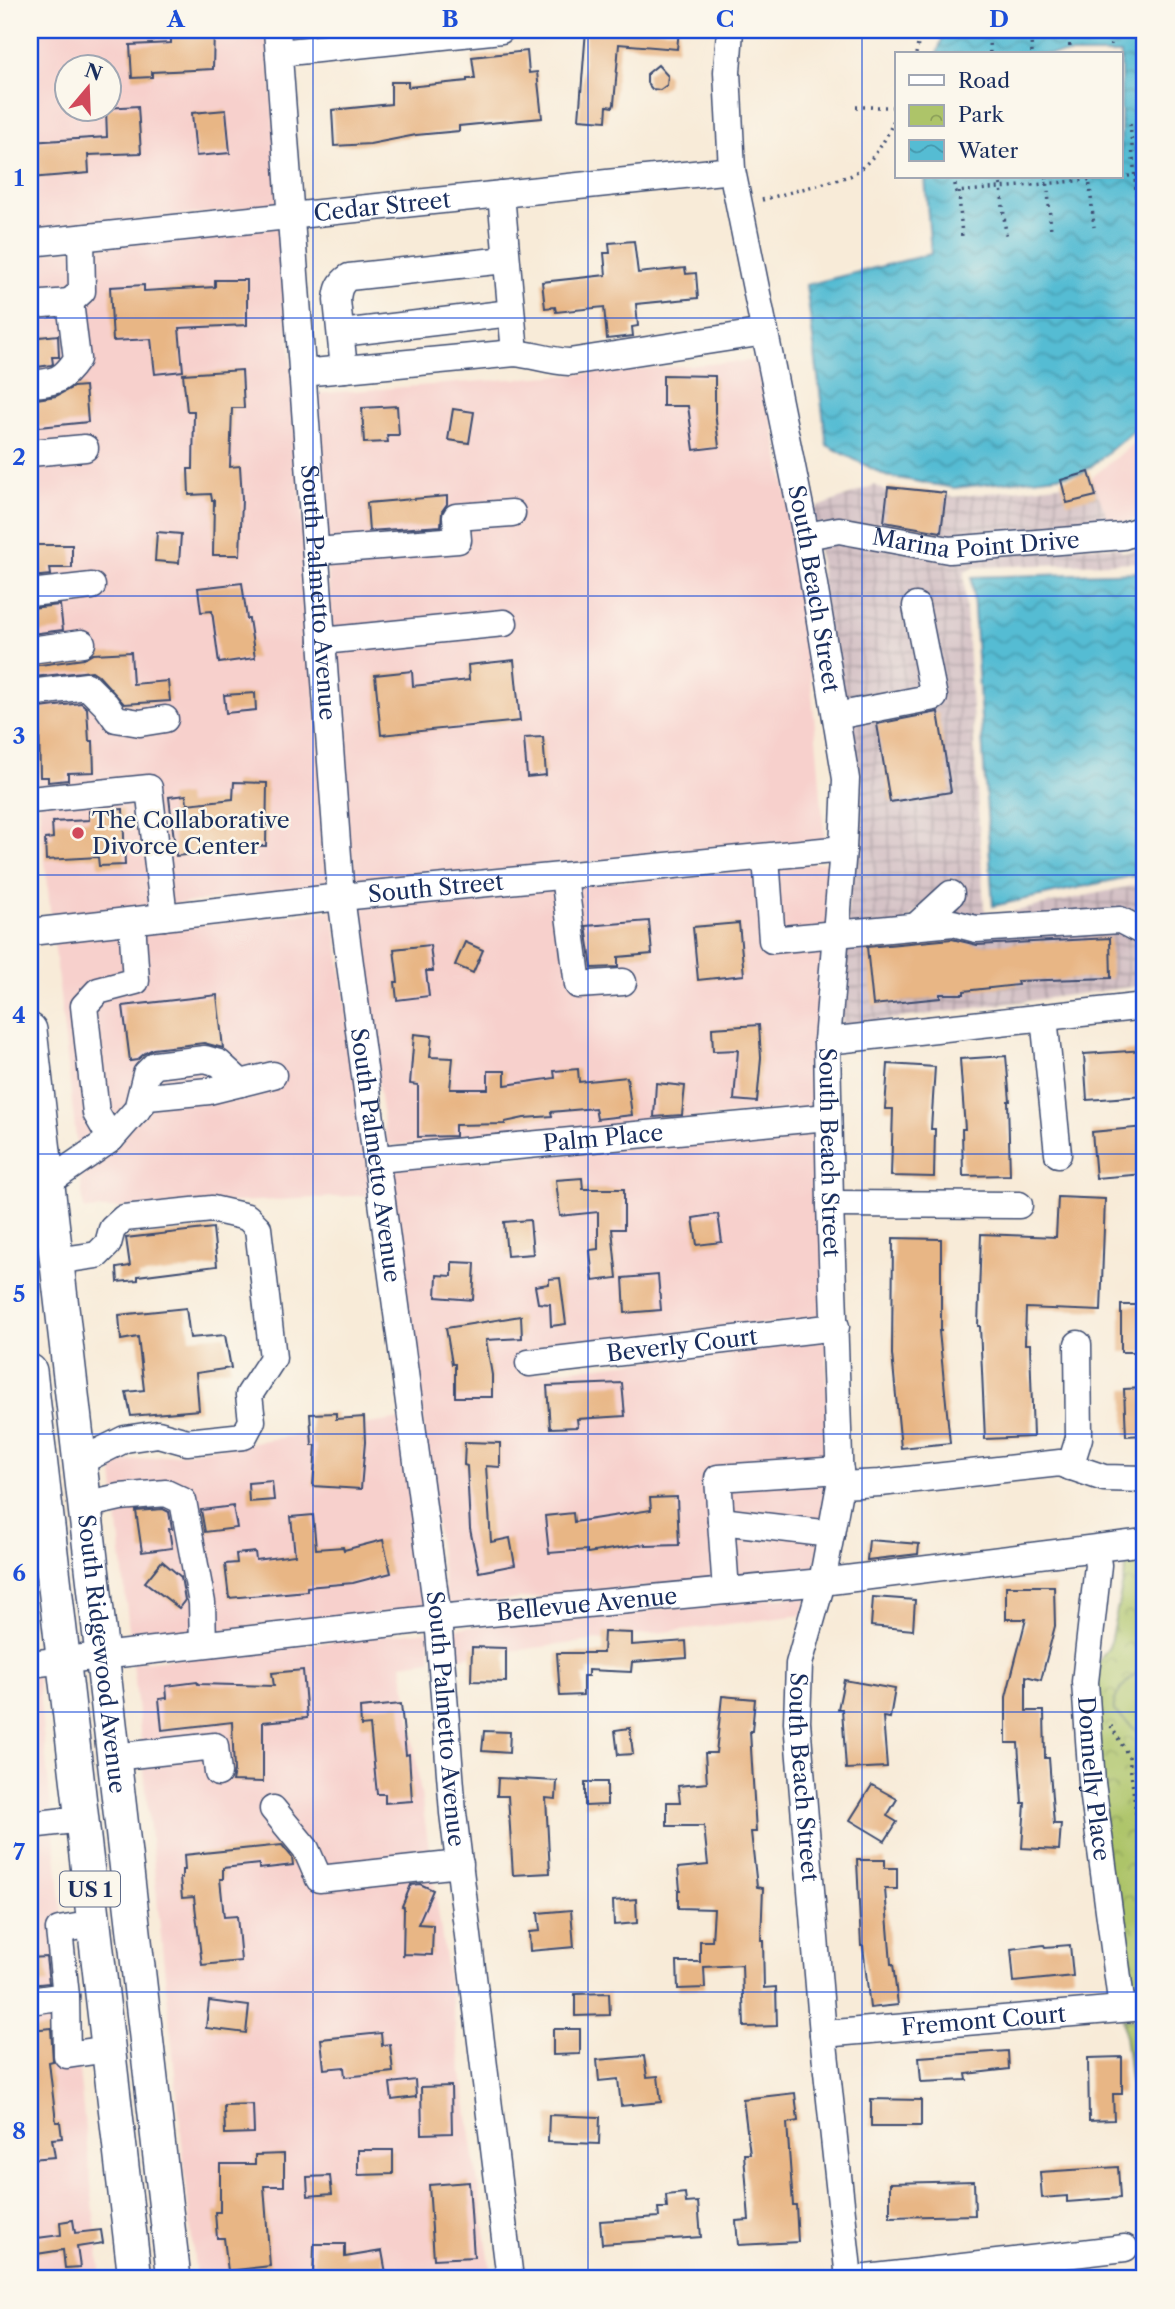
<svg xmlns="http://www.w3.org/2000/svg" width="1175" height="2309" font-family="'Libre Caslon Text',serif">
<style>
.built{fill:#f7d0cc;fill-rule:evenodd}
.industrial{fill:url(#industrial-grid);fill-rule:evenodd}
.park{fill:url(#park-crowns);stroke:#647a64;stroke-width:2}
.pitch{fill:#adc469;stroke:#647a64;stroke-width:2}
.water{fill:url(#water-waves);stroke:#387698;stroke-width:2}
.building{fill:#e8b685}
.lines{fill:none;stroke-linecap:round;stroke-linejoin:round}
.minor-casing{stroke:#3c4b70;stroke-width:29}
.major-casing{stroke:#3c4b70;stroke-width:36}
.path{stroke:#3c4b70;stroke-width:3.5;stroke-dasharray:2 5;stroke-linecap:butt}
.minor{stroke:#fff;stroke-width:26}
.major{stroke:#fff;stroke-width:33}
.grid{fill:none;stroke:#1d4ed8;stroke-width:2;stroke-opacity:0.55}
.poi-dot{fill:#d1495b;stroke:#fbf7ec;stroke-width:2.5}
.labels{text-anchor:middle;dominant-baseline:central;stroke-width:5;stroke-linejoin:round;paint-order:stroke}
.shield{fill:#fbf7ec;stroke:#5e6b89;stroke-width:2}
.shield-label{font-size:21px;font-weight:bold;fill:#1b2f5e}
.street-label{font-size:23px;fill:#1b2f5e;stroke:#fbf7ec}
.poi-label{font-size:23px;fill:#1b2f5e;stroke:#fbf7ec;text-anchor:start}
.neatline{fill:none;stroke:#1d4ed8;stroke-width:2.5}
.grid-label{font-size:23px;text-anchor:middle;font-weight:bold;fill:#1d4ed8}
</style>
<defs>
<pattern id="industrial-grid" width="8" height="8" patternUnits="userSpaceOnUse" patternTransform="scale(1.75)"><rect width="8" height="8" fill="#d2bec3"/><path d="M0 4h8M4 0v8" fill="none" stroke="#aa9ba2"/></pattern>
<pattern id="park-crowns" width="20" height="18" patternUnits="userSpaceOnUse" patternTransform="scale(1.75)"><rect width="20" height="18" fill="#adc469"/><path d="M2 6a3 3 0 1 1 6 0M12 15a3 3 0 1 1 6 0" fill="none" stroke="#8ca05a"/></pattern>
<pattern id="water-waves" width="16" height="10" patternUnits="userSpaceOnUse" patternTransform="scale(1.75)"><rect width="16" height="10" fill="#55bcd3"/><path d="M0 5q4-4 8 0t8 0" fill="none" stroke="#4699ae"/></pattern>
</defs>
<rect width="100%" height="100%" fill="#fbf7ec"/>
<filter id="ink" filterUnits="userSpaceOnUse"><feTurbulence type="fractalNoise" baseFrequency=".0143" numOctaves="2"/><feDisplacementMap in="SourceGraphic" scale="14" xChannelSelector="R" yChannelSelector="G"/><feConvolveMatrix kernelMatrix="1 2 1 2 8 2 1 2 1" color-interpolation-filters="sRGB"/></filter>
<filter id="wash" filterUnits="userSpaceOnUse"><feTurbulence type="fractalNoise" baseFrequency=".00686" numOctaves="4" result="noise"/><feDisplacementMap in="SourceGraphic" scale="28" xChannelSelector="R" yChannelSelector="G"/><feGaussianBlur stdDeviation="1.57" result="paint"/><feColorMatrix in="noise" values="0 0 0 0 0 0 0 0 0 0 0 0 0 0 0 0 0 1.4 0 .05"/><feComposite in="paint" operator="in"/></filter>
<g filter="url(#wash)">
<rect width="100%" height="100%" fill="#f8ebd8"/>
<g class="built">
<path d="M30,30H267L280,205L30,232ZM66,66H108V108H66Z"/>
<path d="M281,227L330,887L51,918L30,723V254Z"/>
<path d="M760,360L801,568L825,840L351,885L314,394Z"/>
<path d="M1145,434V516L1121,524L1111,525L1091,478Z"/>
<path d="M827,862L830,886L818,1107L387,1146L353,907Z"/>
<path d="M333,910L372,1195L84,1210L54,941Z"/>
<path d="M818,1129L825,1317L518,1353L519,1375L826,1340L830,1485L814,1571L447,1606L390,1169Z"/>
<path d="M401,1419L427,1608L130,1641L112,1464Z"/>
<path d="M808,1595L802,1615L452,1658L449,1629Z"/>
<path d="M429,1631L431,1660L402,1664L492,2279H196L133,1663Z"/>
<path d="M37,1674L101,2279H30V1675Z"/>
</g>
<g class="industrial">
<path d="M1091,478L1111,525L950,539L814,523L811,510L875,485L892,496L935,494L954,497L1083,482Z"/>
<path d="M838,541L1120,547L1122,552L1145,548V562L973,567L965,572L964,578L984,908L986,913L994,916L1135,885L1145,893V985L842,1026L840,1003L852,860L818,545ZM952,878L965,895L912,943L901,926Z"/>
</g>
<g class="park">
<path d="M1145,1561V2007L1122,2008L1085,1682L1109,1647L1127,1564Z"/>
<path d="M1145,2018V2196L1123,2019Z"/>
</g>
<path class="pitch" d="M1145,1665V1738L1114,1711C1111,1693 1133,1676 1145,1665Z"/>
<g class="water">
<path d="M945,30H1145V424L1138,427L1083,473L954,488L886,476L827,445L806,285L931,254L925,177H1121V54H937Z"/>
<path d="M1145,572V881L1137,875L993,906L972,577Z"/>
</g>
<g id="blocks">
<g class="building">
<path d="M171,30H214L213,69L152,72V77L132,78L130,45L171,43Z"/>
<path d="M586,30H679L677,49L619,44L614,104L613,107L607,106L606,121L579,119Z"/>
<path d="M527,51L529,73L537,72L542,118L459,126V131L416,135L370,144L334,146L332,110L391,104V82H408V87L467,81V79H475L472,57Z"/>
<path d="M658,65L668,76L667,85L660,90L652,89L647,83V74Z"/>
<path d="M138,106L141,153L88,155L89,173L30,178V142L107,137L106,108Z"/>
<path d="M226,110L230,153L196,156L192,113Z"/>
<path d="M634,241L638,273L685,268L686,274L696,273L698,298L636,304L638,326L632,327L633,336L607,339L604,307L556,312L555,307L545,308L542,282L606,275L604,253H610L609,243Z"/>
<path d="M215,280H247V325L179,328L183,371L155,374L151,339L113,341L110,287L144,285V291L215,287Z"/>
<path d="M58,335L59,357H52L53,364L51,365L30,368V338Z"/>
<path d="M242,370L244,408H232L230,467L240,466L242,499L240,555H213L214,500H212L211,494L189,495L188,469H193L194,411H187L183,374Z"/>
<path d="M663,375L715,376V412L719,447L694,450L688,406H663Z"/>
<path d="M85,386L88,422L30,428V400L56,396L73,387Z"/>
<path d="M397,406L399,435H387L388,442L364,443L362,408Z"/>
<path d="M453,409L474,412L469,443L448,440Z"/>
<path d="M1089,472L1096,496L1067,503L1061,480Z"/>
<path d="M888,487L946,493L941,532L884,522Z"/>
<path d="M447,496V504L442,511L441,526L369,531L367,503Z"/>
<path d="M157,532L181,534L179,563L155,561Z"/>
<path d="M30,545H72V568H50L51,575L30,577Z"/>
<path d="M242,583L247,619H249L255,658L219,663L212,611L201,612L198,588Z"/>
<path d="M60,605L63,630L31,634L30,608Z"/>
<path d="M131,652L133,684L168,681L170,701L124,704L98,675L92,671L33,677L32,666L84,659L93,654Z"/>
<path d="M514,660L520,721L381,735L375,675L412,671L413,686L469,680L468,665Z"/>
<path d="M255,693L256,710L226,713L224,695Z"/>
<path d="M81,703L87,708L89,741H93L94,772L68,773V780L48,782V777H40L39,723L33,724L32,709Z"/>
<path d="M938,712L951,792L890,802L877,724Z"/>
<path d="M543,737L546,775L527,777L524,738Z"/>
<path d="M234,782L267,783L266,846L215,845V852L176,856L169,797L186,795L187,804L233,799Z"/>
<path d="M123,809L125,865L99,866L98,857L46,860L45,839L53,838L52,822L89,820V811Z"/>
<path d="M649,921L652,954L618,957V967L592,968L586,926Z"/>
<path d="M739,923L744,975L698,980L693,927Z"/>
<path d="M1110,938L1111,978L1017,981L1018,985L964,991V994H940V998L873,1005L867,947L952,939L977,945Z"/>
<path d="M465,942L483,950L473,973L455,965Z"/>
<path d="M430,945L433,971H426L429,996L397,1000L395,982H398L394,949Z"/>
<path d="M217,995L223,1048L204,1043L153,1049L145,1053L137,1060L130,1061L123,1006Z"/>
<path d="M759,1025L761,1058L757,1102L734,1100L738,1050L713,1051L712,1028Z"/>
<path d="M414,1034L432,1036L430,1057L453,1058L450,1089H488V1071H505V1085L555,1078L554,1071L578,1069L579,1082L627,1077L632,1115L597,1119L595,1108L551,1112L552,1116L524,1118L505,1122V1124L455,1125V1136L418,1137V1085L410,1084Z"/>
<path d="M1145,1050V1096L1087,1100L1084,1054Z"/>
<path d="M1006,1056L1010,1101H1008L1010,1175L963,1176L962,1129H965L960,1059Z"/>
<path d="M888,1064L935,1067L931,1129H935L934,1177L891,1176L893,1109H885Z"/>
<path d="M656,1083L685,1086L682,1115L654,1117Z"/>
<path d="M1145,1127V1174L1096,1178L1092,1132Z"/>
<path d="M582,1178L583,1189H624V1229H612L617,1278L593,1281L590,1250L598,1249V1212L560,1216L556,1180Z"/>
<path d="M1058,1197L1105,1199L1101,1311L1026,1308L1025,1344H1030L1033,1437L985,1439L980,1326H978L981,1234L1056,1237Z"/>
<path d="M718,1214L722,1242L697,1245L693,1218Z"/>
<path d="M530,1220L533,1254L507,1256L504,1222Z"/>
<path d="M213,1228L217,1266L138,1276V1280L118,1282L117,1268L130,1266L126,1238Z"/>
<path d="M893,1238L941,1239V1331H939L950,1443L901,1448L892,1354Z"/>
<path d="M452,1262L475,1263L473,1300L436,1297L437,1275L452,1276Z"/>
<path d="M658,1275L661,1310L625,1313L623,1278Z"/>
<path d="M560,1278L566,1324L551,1326L550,1304L538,1303L535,1286L549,1284V1279Z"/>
<rect x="1121" y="1305" width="24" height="47"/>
<path d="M186,1308L190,1338L225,1335L231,1368L196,1373L199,1410L131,1416L126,1392L144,1390L138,1337L121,1340L119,1315Z"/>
<path d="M521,1316L522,1338L486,1340L492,1375V1397H455V1364H452L446,1328Z"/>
<path d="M622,1383L625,1416L577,1419L578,1427L550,1428L547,1386Z"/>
<path d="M1145,1388V1435L1126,1436L1124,1389Z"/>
<path d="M336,1413V1419L364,1417L365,1442L361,1489L313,1486L316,1445H312L310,1414Z"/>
<path d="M465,1442L500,1443V1467L486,1466L491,1542L510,1538L515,1565L479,1572L470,1529L467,1466L464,1465Z"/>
<path d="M272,1481L274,1500L249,1502L248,1483Z"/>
<path d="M677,1497L679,1545L646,1546V1544L587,1553V1550L549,1553L545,1516L573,1513L574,1522L651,1510L650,1498Z"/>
<path d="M233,1506L237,1528L205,1532L201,1510Z"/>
<path d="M163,1509L169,1512L172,1529H169L172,1548L142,1552L136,1511Z"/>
<path d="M313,1515L316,1549L343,1547L344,1550L383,1540L391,1573L353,1583L307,1587V1591L229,1598L225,1564L237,1563L236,1554L255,1552L256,1560L295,1555L291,1517Z"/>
<path d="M869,1540L919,1544L918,1554L867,1560Z"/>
<path d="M162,1561L181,1577L185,1600L179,1608L145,1582Z"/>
<path d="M1006,1586H1054L1055,1626L1041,1680L1026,1676V1711H1044L1045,1758H1049L1054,1824H1061L1059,1850L1022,1848L1025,1803H1022L1018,1743H1006V1697L1026,1619H1006Z"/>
<path d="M873,1597L915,1600L913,1630L871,1626Z"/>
<path d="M604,1632L632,1633V1645L686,1641L687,1658L632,1662L631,1672L588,1670V1676H583V1695L560,1696L557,1653H603Z"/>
<path d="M472,1647L506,1648V1682L471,1681Z"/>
<path d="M303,1670L307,1718L263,1722V1782L232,1781L234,1771L232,1722L162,1730L159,1699L167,1698L166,1686L197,1682L198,1684L274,1686L272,1673Z"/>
<path d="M844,1680L895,1689L890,1718L883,1717L887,1767L846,1769L842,1709H838Z"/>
<path d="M722,1696L755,1699L752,1731H750L756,1832H751L757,1887L763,1888L761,1940H763L764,1988L776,1987L777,2026L744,2027L742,1965L704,1967L705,1988L678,1989L677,1962H700V1941H712L714,1909L678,1908V1890H680L678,1868L708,1865L704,1826H667V1802H680L678,1786L707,1783L705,1753H716Z"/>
<path d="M401,1704L406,1755L409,1754L412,1801L385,1803V1794H377L370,1725L361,1726L360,1708Z"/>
<path d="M630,1728L633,1754L618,1755L615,1730Z"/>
<path d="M484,1731L510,1732L509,1753L482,1751Z"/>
<path d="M498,1778L557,1781L556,1799L546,1798L550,1873L513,1875L508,1796H497Z"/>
<path d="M585,1782H607V1805L585,1806Z"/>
<path d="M872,1785L897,1799L887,1816L897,1822L885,1841L850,1820Z"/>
<path d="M282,1845L292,1857L293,1865L259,1869V1864L223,1868V1879H220L224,1917L237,1916L241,1961L202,1965L194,1897L182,1898L180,1878H182V1870H185L184,1855Z"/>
<path d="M857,1860H885V1868H897V1889H885L891,1964H893L898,2005L870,2008L863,1946H861Z"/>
<path d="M420,1884L433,1890L418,1924L433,1925L432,1955L404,1954L403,1957L404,1907L402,1906L411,1885Z"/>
<path d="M636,1899L637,1923L614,1925L613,1901Z"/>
<path d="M571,1910L574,1947L530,1951L529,1932L540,1931L538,1913Z"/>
<path d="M1044,1945L1045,1947L1070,1945L1073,1976L1014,1982L1011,1949Z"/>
<path d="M46,1957L49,1983L30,1985V1958Z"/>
<path d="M609,1993L610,2015L575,2016V1994Z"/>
<path d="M209,2001L249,2006L246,2033L206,2028Z"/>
<path d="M51,2028L53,2061L49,2062L56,2122H60L62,2138L52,2139L55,2157L30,2159V2030Z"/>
<path d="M553,2029H580V2054L553,2055Z"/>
<path d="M381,2033L382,2045L390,2044L393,2072L345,2077L344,2067L324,2069L321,2039Z"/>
<path d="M1008,2051L1009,2069L966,2074L967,2080L921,2082L919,2057Z"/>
<path d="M644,2056L647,2077L658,2076L661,2102L621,2106L618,2079L599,2081L597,2060Z"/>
<path d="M1122,2057V2094H1113L1114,2120L1089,2121L1088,2058Z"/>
<path d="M415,2080L416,2097L392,2100L390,2083Z"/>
<path d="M451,2086L452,2133L422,2134L421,2087Z"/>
<path d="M795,2093L798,2121L787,2123L793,2205H796L798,2242L738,2245L736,2221L749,2220L744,2154H750L743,2099Z"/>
<path d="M871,2099L921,2100V2126H871Z"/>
<path d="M253,2104L254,2133L225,2134L224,2105Z"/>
<path d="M549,2115L600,2117L599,2144L548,2142Z"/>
<path d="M358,2150H393V2174L358,2175Z"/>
<path d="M284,2154V2186H264L270,2266L228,2271L224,2238H217L215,2212H220V2164H255V2155Z"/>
<path d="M1118,2167L1120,2198L1067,2202V2196L1042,2198L1040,2172Z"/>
<path d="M330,2176L332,2194L308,2196L307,2177Z"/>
<path d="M974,2181L975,2215L890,2217V2183Z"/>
<path d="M469,2182L474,2257L434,2259L429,2185Z"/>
<path d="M685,2193L686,2203L698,2202L701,2237L602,2244L600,2221L659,2217L658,2208H667L666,2195Z"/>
<path d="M73,2220L75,2233L101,2230L103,2243L77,2247L80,2267L65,2268L63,2250L30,2255V2239L61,2235L60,2222Z"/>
<path d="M314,2244H345V2257L382,2251L387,2279H313Z"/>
</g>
</g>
</g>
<g filter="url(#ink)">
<use href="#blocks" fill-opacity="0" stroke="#3c4b70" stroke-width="2"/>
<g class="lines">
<defs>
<g id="minor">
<path id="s1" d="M277,30L341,897L438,1618L453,1813L510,2279"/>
<path id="s2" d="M730,30L727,72L732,170L806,536L846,779L843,849L827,1041L830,1204L840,1485L822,1582L799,1664L797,1722L823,2034L849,2279"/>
<path d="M279,53L501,30"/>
<path d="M501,194L515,353"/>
<path id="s3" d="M30,243L732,170"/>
<path d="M70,302L82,291L81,238"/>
<path d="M30,305L70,302L77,359C62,381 56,382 30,384"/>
<path d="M341,333L511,313"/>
<path d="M344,369L337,300C338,289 340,283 349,277L505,260"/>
<path d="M302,373L515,353C534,355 550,361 569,362L765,332"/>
<path d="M30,453L85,448"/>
<path id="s4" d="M806,536L839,530L949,550L1123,536L1145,528"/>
<path d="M316,551L458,540L456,517L512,513"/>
<path d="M30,593L92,586"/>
<path d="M322,641L504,623"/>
<path d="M30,650L82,643"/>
<path d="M30,693L87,686L106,705L116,719L140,723L165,719"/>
<path d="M836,716L934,697L916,606"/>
<path d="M30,800L149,788L164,917"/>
<path d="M766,857L772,940L953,923L976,929L1120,920L1145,933"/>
<path d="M564,876L578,985L623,982"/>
<path d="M132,921L136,981L98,991L84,1006L96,1113L111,1139L148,1097L209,1091L273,1075"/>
<path d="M915,927L951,894"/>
<path id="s5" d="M30,932L341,897L843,849"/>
<path d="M1044,1017L1058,1154"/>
<path d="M827,1041L1145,1006"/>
<path d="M137,1110L146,1074L155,1065L205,1059L219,1063L241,1083"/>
<path id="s6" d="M378,1159L828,1117"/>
<path d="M47,1183L111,1139"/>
<path d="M830,1204L1019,1205"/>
<path d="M56,1261L97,1255L108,1244L112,1229L124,1218L212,1209L247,1217L258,1228L273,1358L249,1395L252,1421L244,1436L187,1442L158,1434L125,1439L79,1462"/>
<path id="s7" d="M529,1363L836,1327"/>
<path d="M1070,1467L1079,1438L1078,1344"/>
<path d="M840,1485L880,1483L1060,1463L1104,1478L1145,1479"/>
<path d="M84,1505L120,1497L166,1493L183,1501L202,1603L203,1644"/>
<path d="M721,1521L831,1534"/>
<path id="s8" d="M1095,1549L1098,1565L1085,1682L1092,1783L1122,2008"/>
<path d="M726,1591L718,1478L840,1470"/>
<path id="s9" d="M30,1664L438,1618L822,1582L1145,1542"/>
<path d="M113,1757L215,1746L218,1773"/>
<path d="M273,1809L306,1849L319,1879L460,1864"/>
<path d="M30,1825L82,1819"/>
<path d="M66,1996L59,1930L94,1924"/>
<path d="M30,2001L66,1996L67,2055L108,2049"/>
<path id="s10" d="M823,2034L1145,2007"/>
<path d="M858,2279L1125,2248"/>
</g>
<g id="major">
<path id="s11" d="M30,1030L174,2279"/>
<path d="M30,1371L135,2279"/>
</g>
</defs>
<use href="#minor" class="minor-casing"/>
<use href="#major" class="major-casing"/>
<g class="path">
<path d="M988,30L990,54"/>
<path d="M1030,30L1032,53"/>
<path d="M1069,30L1070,50"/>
<path d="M1110,30L1111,45"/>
<path d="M916,54L921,30"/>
<path d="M856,107H897"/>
<path d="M1130,124L1139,222"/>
<path d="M954,177L956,192L1119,177"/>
<path d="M1000,177L1006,235"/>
<path d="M1047,177L1051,231"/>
<path d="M1089,177L1094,227"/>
<path d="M1121,177L1145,174"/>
<path d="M959,192L962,238"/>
<path d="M762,200L850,176C875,161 887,139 897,112"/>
<path d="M1111,1726L1129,1757L1145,1884"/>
</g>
<use href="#minor" class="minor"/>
<use href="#major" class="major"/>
</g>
</g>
<path class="grid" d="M313,30V2279M588,30V2279M862,30V2279M30,318H1145M30,596H1145M30,875H1145M30,1154H1145M30,1434H1145M30,1712H1145M30,1992H1145"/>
<circle class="poi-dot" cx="78" cy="833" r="7"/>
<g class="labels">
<rect class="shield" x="60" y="1871.5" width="60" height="35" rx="5"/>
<g class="shield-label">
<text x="90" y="1889">US 1</text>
</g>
<g class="street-label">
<text stroke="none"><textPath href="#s3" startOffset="354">Cedar Street</textPath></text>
<text stroke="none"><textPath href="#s4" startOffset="172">Marina Point Drive</textPath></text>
<text stroke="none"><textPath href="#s2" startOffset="567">South Beach Street</textPath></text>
<text stroke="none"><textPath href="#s1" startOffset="564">South Palmetto Avenue</textPath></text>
<text stroke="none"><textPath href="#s5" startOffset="408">South Street</textPath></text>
<text stroke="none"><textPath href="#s6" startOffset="226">Palm Place</textPath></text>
<text stroke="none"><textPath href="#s2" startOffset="1134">South Beach Street</textPath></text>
<text stroke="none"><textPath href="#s1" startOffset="1130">South Palmetto Avenue</textPath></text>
<text stroke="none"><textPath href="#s7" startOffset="154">Beverly Court</textPath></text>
<text stroke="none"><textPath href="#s9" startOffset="560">Bellevue Avenue</textPath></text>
<text stroke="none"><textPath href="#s11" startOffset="628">South Ridgewood Avenue</textPath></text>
<text stroke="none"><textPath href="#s1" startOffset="1698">South Palmetto Avenue</textPath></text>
<text stroke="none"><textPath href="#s2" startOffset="1764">South Beach Street</textPath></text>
<text stroke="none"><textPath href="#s8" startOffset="231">Donnelly Place</textPath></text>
<text stroke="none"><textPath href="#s10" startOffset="161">Fremont Court</textPath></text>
</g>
<g class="poi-label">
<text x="92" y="820">The Collaborative<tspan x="92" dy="26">Divorce Center</tspan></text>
</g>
</g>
<rect width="1175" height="2309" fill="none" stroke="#fbf7ec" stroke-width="77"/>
<rect x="895" y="52" width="228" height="126" fill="#fbf7ec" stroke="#a1a7b3" stroke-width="2"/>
<rect x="909" y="75" width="35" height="10" fill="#ffffff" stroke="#a1a7b3" stroke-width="2"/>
<text x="958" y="88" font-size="21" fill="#1b2f5e">Road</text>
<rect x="909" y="105" width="35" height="21" fill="url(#park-crowns)" stroke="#a1a7b3" stroke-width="2"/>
<text x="958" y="122" font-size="21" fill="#1b2f5e">Park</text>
<rect x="909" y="140" width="35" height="21" fill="url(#water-waves)" stroke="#a1a7b3" stroke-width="2"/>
<text x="958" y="158" font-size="21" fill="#1b2f5e">Water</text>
<g transform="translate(88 88) rotate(19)"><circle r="33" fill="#fbf7ec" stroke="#a1a7b3" stroke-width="2"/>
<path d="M0-5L12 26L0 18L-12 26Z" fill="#d1495b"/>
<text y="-10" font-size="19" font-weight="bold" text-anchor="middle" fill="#1b2f5e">N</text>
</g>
<rect x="38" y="38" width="1098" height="2232" class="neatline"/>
<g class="grid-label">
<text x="176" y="27">A</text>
<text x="450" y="27">B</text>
<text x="725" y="27">C</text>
<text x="999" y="27">D</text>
<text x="19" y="186">1</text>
<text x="19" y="465">2</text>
<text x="19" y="744">3</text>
<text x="19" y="1023">4</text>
<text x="19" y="1302">5</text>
<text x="19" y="1581">6</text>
<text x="19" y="1860">7</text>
<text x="19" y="2139">8</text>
</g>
</svg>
